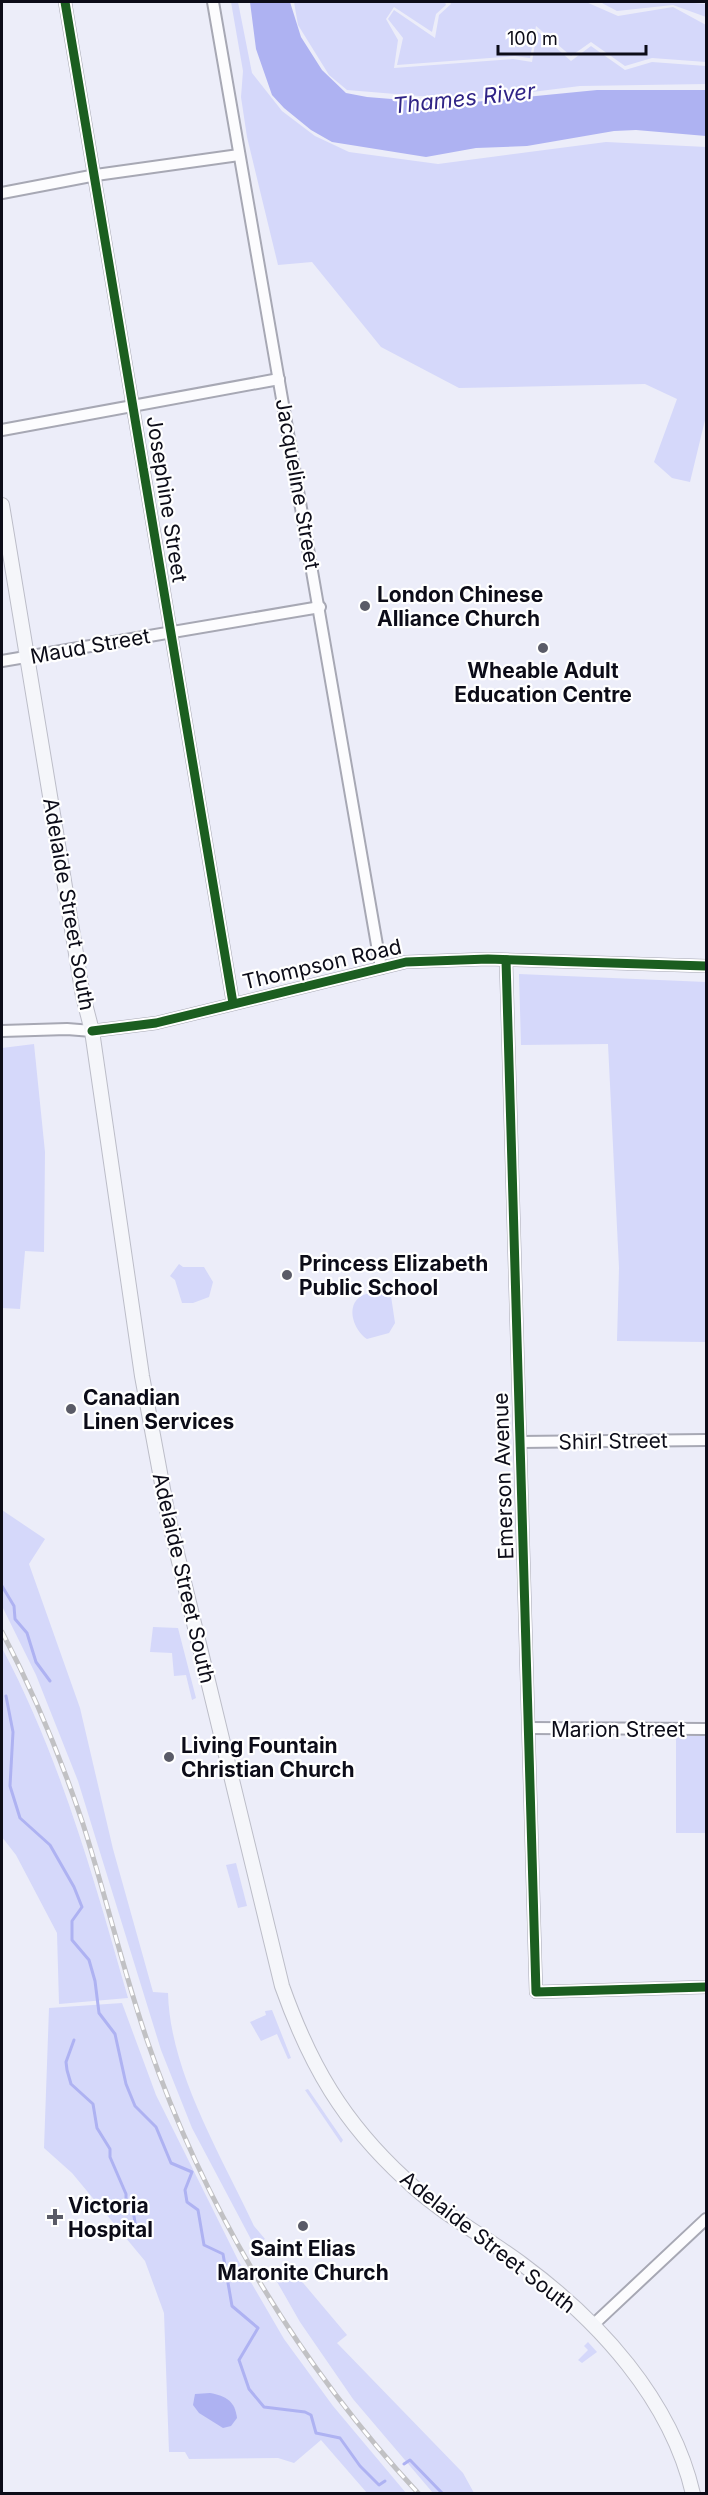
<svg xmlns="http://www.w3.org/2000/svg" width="708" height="2495" font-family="Inter,sans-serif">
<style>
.green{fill:#d5d8fa}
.water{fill:#aeb2f2}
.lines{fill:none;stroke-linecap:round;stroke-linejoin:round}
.stream{stroke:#aeb2f2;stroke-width:3}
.minor-casing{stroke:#a7a8b4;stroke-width:14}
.major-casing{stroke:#bcbdc8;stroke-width:16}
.minor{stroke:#fcfcfe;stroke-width:10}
.major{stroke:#f5f6fa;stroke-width:14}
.rail-casing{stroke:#c1c1c4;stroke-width:5}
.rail{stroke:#fff;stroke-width:3;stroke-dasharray:9;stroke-linecap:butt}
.cycleway-casing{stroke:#fff;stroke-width:13}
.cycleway{stroke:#1b5e20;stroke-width:9}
.poi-dot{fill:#5a5b67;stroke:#fff;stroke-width:2}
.labels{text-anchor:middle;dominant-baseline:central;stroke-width:4.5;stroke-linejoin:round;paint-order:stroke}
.street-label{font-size:21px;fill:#0c0c18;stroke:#fff}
.poi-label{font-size:21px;font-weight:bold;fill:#0c0c18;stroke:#fff;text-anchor:start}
.water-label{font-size:22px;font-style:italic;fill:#302486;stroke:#fff}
</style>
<rect width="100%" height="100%" fill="#ecedf9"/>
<g class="green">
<path d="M231,2H238L252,73L282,111L315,136L349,152L438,164L606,142L706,147V416L690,482L672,478L654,462L677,399L645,384L459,388L381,347L312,262L278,265L247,137L241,97L243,71Z"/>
<path d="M294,2H445L446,5L436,14L432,32L394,7L386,19L398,40L394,68L513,59L532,62L537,31L571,61L591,46L625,70L652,62L706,66V84L580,86L468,100L347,90L329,75L298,25Z"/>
<path d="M450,2H586L618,16L673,7L706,25V62L652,58L625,66L591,42L571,56L536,26L530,58L515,56L397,65L403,38L388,19L394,10L435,38L439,15L451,4Z"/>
<path d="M600,2H682L706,4V17L673,5L617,11Z"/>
<path d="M519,974L706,982V1342L617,1341L619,1268L608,1044L521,1045Z"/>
<path d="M34,1044L45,1152L44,1252L25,1251L20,1309L2,1308V1048Z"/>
<path d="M179,1264L183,1267H204L213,1282L209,1297L193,1303H182L175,1280L170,1276Z"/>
<path d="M381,1292L391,1296L395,1323L389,1333L367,1339C352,1329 344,1301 366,1294C370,1292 376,1293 381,1292Z"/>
<path d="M2,1510L45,1539L29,1564L80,1708L113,1849L153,1992L168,1993C170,2072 221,2155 254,2226L265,2239L254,2245L192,2128L161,2050L78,1781L36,1675L2,1606Z"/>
<path d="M153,1627L178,1628L196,1698L192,1700L186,1675L174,1676L172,1653L150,1652Z"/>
<path d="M2,1648C60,1757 94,1879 128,1998L59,2004L57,1933L16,1855L2,1837Z"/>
<rect x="676" y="1736" width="30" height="97"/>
<path d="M236,1863L247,1906L238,1908L226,1865Z"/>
<path d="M122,2003L156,2095L238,2260L284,2339L333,2406L406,2493H367L321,2440L294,2463L278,2458L189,2459L185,2452H169L164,2313L145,2261L72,2173L44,2148L49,2008Z"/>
<path d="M272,2010L291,2058L288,2059L277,2034L261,2041L250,2022L266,2015L265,2011Z"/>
<path d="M308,2089L343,2140L341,2143L305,2090Z"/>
<path d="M278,2271L285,2277L293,2271L347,2335L337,2343L463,2473L474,2493H433L353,2399L300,2322L272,2273Z"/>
<path d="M588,2342L597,2352L582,2363L578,2360L588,2350L584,2346Z"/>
</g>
<g class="water">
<path d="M250,2H290L301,37L322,70L346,93L367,97L453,104L597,90H706V136L636,130L614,131L527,146L476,148L426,157L332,142L311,130L284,108L272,95L256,49Z"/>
<path d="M210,2393C226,2396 235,2401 237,2418L231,2426L223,2428L199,2413L193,2405L195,2394Z"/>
</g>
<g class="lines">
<g class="stream">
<path d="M2,1586L14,1606L15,1619L27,1633L36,1662L50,1681"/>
<path d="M6,1696L13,1732L10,1786L20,1818L50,1845L74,1887L82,1907L72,1921V1940L89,1960L95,1981L99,2013L115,2034L126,2084L135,2106L156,2127L171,2163L192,2172L185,2190L187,2202L198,2210L204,2245L223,2254L232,2306L258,2328L239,2360L249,2389L264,2407L305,2412L311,2415L316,2433L340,2438L360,2466L379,2485L385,2481"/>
<path d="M74,2040L66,2062L67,2070L71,2084L93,2104L97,2128L110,2149V2157L126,2194V2203L132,2204L137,2235"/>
<path d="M404,2464L410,2460L443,2494"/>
</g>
<defs>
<g id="minor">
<path d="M65,2L233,1003"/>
<path d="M213,2L381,968"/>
<path d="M2,193L96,175L239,155"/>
<path d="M2,430L279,379"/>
<path d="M2,661L320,607"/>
<path d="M506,960L536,1992L706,1987"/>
<path d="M2,1031L67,1029L92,1031L156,1023L406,962L488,959L706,966"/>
<path d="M520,1442L706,1440"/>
<path d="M529,1728L706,1729"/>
<path d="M593,2325L706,2219"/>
</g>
<path id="major" d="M2,505L83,996L92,1031L142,1376L168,1516L282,1986C310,2065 343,2122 405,2179C440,2213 483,2235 522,2264C598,2320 671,2399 693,2494"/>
</defs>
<use href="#minor" class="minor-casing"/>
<use href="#major" class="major-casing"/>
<use href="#minor" class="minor"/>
<use href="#major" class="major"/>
<defs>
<path id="rail" d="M2,1632C34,1693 61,1758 83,1824C106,1896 123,1971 148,2043C205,2209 299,2365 419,2494"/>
</defs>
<use href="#rail" class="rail-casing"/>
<use href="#rail" class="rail"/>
<defs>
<g id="cycleway">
<path d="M65,2L233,1003"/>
<path d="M506,960L536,1992L706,1987"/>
<path d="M92,1031L156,1023L406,962L488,959L706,966"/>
</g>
</defs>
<use href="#cycleway" class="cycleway-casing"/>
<use href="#cycleway" class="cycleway"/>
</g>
<g class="poi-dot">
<circle cx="365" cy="606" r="6"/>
<circle cx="543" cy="648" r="6"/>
<circle cx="287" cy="1275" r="6"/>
<circle cx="71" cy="1409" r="6"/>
<circle cx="169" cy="1757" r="6"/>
<path d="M52 2208h6v6h6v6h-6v6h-6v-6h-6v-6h6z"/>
<circle cx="303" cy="2226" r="6"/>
</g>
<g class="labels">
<g class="street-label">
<text transform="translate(298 484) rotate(80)">Jacqueline Street</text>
<text transform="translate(167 499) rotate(81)">Josephine Street</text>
<text transform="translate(90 646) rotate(-10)">Maud Street</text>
<text transform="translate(69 904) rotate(80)">Adelaide Street South</text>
<text transform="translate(322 964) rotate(-13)">Thompson Road</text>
<text transform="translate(613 1441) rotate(-1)">Shirl Street</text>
<text transform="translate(503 1476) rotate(-92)">Emerson Avenue</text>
<text transform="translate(184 1578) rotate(77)">Adelaide Street South</text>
<text x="618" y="1729">Marion Street</text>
<text transform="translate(488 2242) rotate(38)">Adelaide Street South</text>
</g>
<g class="poi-label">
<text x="377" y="594">London Chinese<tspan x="377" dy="24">Alliance Church</tspan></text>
<text x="543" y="670" text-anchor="middle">Wheable Adult<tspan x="543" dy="24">Education Centre</tspan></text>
<text x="299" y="1263">Princess Elizabeth<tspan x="299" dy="24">Public School</tspan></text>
<text x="83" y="1397">Canadian<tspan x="83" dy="24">Linen Services</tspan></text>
<text x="181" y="1745">Living Fountain<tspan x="181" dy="24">Christian Church</tspan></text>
<text x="68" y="2205">Victoria<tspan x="68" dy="24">Hospital</tspan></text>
<text x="303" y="2248" text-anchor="middle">Saint Elias<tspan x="303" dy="24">Maronite Church</tspan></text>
</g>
<g class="water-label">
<text transform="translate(464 98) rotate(-6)">Thames River</text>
</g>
</g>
<rect width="708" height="2495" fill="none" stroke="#0c0c18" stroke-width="6"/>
<path d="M498 45v9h148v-9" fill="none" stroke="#0c0c18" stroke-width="3"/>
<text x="507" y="45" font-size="18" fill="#0c0c18" stroke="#ffffff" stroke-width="4.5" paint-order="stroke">100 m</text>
</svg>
